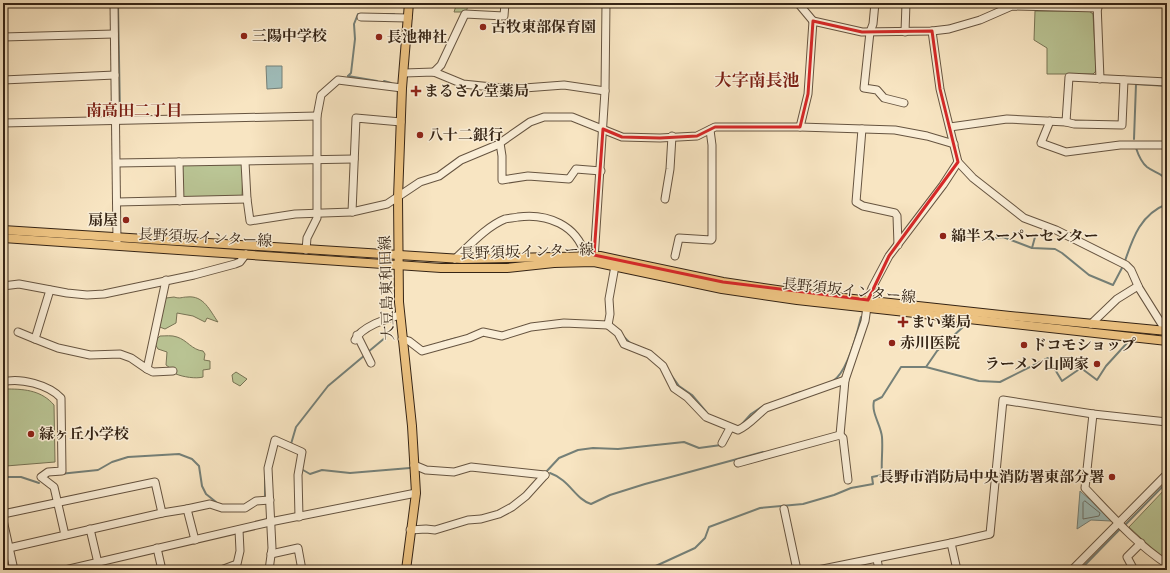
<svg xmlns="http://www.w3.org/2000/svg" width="1170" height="573" font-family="'IM FELL English','Noto Serif JP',serif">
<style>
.green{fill:#bac595;stroke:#787455}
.water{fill:#9fbdba;stroke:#758078}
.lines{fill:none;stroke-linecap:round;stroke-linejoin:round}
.shore{stroke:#6a7068;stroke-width:1}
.stream{stroke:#758078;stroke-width:2}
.minor-casing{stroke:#665440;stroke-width:9}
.major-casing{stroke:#352415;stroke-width:10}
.minor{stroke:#faeed7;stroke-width:7}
.major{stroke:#ecc281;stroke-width:8}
.marked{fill:none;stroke:#d62828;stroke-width:3;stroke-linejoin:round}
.poi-dot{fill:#8f2418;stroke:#faeed7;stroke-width:1.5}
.labels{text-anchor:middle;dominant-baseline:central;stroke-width:3;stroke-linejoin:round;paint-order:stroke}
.poi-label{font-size:15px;font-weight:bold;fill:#352415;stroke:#faeed7;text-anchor:start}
.street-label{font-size:15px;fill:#352415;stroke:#faeed7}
.neighbourhood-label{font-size:16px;font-weight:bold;fill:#7a1f14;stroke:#faeed7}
.quarter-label{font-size:17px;font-weight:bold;fill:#7a1f14;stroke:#faeed7}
</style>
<rect width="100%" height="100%" fill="#f8e5c2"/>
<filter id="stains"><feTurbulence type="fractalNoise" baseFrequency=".005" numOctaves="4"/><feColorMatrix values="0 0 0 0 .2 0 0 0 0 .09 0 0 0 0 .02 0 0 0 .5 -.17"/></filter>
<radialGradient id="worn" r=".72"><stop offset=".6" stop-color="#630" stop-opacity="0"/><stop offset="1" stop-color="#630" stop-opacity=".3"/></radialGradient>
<g class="green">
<path d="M457,3H469L466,12H454Z"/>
<path d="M1035,11H1089L1093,14L1096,71L1093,74H1047V48L1034,40Z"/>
<path d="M240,163L243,167L242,196L181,197V167L183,164Z"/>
<path d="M174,297C180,299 182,297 187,297C204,295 210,311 218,322L207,318L205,322L193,316L177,313L176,323L165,329L157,326L166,298Z"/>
<path d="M160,336C165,336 172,335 177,337C187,340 192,350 203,351L205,354L204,360L210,361V369L203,370V377C196,379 183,377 176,374C172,371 171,368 166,365L167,352L158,349L154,342Z"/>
<path d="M236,372L247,379L240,386L233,382L232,375Z"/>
<path d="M8,389C26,389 42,391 54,405L55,462L6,466L3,457V390Z"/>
<path d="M1167,487V560L1158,554L1129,527Z"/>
</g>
<g class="water">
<path d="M266,66H282V88L267,89Z"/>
<path d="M1080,491L1112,519L1111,521L1091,520L1077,529Z"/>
</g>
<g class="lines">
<path class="shore" d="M1085,501L1100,513L1099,516L1083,519V503Z"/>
<g class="stream">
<path d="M118,3L120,114L123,117L147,116"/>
<path d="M348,76L351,73L355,39L354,24L358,14H394"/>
<path d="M348,76L377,81"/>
<path d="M384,81L391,83"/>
<path d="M1134,139L1136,84L1167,86"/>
<path d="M1136,148C1138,154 1142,163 1147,167C1155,173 1163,173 1167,182"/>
<path d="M987,239L1003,237L1032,248L1055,249L1062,253L1089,275L1113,285L1123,266"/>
<path d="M1032,248L1035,237"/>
<path d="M1125,261C1133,237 1141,214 1167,204"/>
<path d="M623,336L630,343"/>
<path d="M442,342L457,338"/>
<path d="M368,352L386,337"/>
<path d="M926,367L979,381L1000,382L1048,358L1062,381L1081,368L1097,380L1106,366L1127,343"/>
<path d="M671,375L679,386L692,395L708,414"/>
<path d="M833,381C847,372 857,334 861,317"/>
<path d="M792,395L801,392"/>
<path d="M742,424L751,414L763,406"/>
<path d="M291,444L296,427L328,386L365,355"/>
<path d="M303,470L310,474L322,470L350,473L410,468"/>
<path d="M545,473L559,458L578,450L593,448L618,449L684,442L699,448L721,445"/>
<path d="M550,473C570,480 575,499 591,504L610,495L645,484L763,452"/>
<path d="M265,474V498"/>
<path d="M50,475L98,470L112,462L128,457L179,454L192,459L199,466L202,486L206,494L216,502"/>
<path d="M3,477H21L39,483"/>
<path d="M1125,525L1167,482"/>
<path d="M647,570L695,548L705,538L709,527L760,508L803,504L834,495L851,488L873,484L872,477L882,475C881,462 883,449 882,437C881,425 871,413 874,401L882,397L901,367H926L937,351L964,326"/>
<path d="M1080,570L1121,528"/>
</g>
<defs>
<g id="minor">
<path d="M114,3L117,242"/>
<path d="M798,3L813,21"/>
<path d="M875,3L873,24L870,32L864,88L877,90L884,98L904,103"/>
<path d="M1097,3L1100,79"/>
<path d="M361,17L408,18"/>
<path d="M932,31L940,89L958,162L973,178L1024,218L1056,230L1126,265L1131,270L1139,288L1166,331"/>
<path d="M905,32L906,3"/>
<path d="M3,37L114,34"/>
<path d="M434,72L441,65L465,14L504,16L505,3"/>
<path d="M404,73L434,72L463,84L511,89L564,85L605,91"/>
<path d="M3,80L115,75"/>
<path d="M1050,121L1041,143L1066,152L1120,145H1167"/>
<path d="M1066,122L1074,124L1122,125L1124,80"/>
<path d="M3,123L317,116"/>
<path d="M800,127L808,94L813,21L862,32L932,31L949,29L980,20L1012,6L1098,8"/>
<path d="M950,127L1007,119L1066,122L1069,77L1167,82"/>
<path d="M862,129L856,202L863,206L895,213L897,216L898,245"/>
<path d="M500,143L502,156V180L528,176L569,179L576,169L601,171"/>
<path d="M179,162L180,201"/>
<path d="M245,162L247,199L250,221L295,214L352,212L387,204L420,182L439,176L461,160L497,145L530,122L544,117H572L622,137L660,138L697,136L715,127H800L895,130L927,136L954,144"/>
<path d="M117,163L354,159"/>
<path d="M665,199L670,169L672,136"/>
<path d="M117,202L247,199"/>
<path d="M352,212L356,118L401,122"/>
<path d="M306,250L307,238L317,218V116L321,95L338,80L402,88"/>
<path d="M675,256L679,238L711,240L712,239V145L710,130"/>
<path d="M455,259C469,246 487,226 505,219C509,218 514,218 518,217C547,213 577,225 585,255"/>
<path d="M594,260L605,91L606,3"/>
<path d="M3,286L19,284L67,293L87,295L104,294L194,275L235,264L240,262L246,254"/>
<path d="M50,290L35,339L58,348L90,355L120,354L131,358L147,369L166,280"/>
<path d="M1091,324L1117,299L1138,286"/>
<path d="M608,325L618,333L624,344L649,354L663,366L674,388L687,397L706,417L738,430C748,426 757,415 766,408L845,380"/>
<path d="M18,332L35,339"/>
<path d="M357,335L371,363"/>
<path d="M402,339L409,341L422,351L469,338L483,332L502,336L531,327L564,323L608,325L610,314L609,299L615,266"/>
<path d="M355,340C361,327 387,318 400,315"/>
<path d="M147,369L153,372L173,371"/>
<path d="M3,382C20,377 49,385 61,398L62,471L48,472L41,477L54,487L65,535"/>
<path d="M1093,414L1167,422"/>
<path d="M840,435L845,380L865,321L868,300L872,288L889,256L943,185L958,162"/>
<path d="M722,443L730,428"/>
<path d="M738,463L840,435L843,438L848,480"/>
<path d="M414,465L426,470L454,472L471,467L545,475"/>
<path d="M187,509L210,504L222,508H245L256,501L270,500"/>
<path d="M784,509L797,570"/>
<path d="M3,514L155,482L162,513L187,509L195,540"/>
<path d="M3,520L14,570"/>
<path d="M90,529L98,563"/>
<path d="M410,530L426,529L435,530L468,520L481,519L499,514L512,507L526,496L545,475"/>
<path d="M951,543L990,534L1003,400L1093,414L1085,488C1110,514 1136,544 1167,564"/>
<path d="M9,548L162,513"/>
<path d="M157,548L162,570"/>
<path d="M271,554L298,548L302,570"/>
<path d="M877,559L879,570"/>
<path d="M65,570L270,522L416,493"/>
<path d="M221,570L237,564L240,551L239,530"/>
<path d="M269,570L272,548L268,468L275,440L302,452L298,475L299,517"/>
<path d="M818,570L951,543L957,570"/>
<path d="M1072,570L1167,474"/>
<path d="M1134,570L1127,557L1141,543"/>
</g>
<g id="major">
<path d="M3,230L462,259L600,256L723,282L798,293L1010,316L1167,331"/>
<path d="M3,238L441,268H507L554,263L594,262L722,289L797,300L1167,341"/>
<path d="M406,570L416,493L412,426L399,302L398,198L402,88L409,3"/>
</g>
</defs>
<use href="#minor" class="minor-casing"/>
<use href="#major" class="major-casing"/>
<use href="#minor" class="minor"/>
<use href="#major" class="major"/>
</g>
<path class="marked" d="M813,21L862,32L932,31L940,89L958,162L889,256L868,300L723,282L594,255L603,129L622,137L660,138L697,136L715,127H800L808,94Z"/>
<g class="poi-dot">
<circle cx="483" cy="27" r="4"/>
<circle cx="244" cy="36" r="4"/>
<circle cx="379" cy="37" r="4"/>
<path d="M414 85h4v4h4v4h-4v4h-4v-4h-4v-4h4z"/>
<circle cx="420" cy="135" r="4"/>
<circle cx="126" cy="220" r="4"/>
<circle cx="943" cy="236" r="4"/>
<path d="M901 316h4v4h4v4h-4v4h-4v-4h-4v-4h4z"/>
<circle cx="892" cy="343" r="4"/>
<circle cx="1024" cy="345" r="4"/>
<circle cx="1097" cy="364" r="4"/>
<circle cx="31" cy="434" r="4"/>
<circle cx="1112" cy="477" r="4"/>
</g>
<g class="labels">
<g class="poi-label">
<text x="491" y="27">古牧東部保育園</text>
<text x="252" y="36">三陽中学校</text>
<text x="387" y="37">長池神社</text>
<text x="424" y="91">まるさん堂薬局</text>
<text x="428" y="135">八十二銀行</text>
<text x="118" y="220" text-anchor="end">扇屋</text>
<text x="951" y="236">綿半スーパーセンター</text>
<text x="911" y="322">まい薬局</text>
<text x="900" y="343">赤川医院</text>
<text x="1032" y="345">ドコモショップ</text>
<text x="1089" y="364" text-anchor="end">ラーメン山岡家</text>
<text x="39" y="434">緑ヶ丘小学校</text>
<text x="1104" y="477" text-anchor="end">長野市消防局中央消防署東部分署</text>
</g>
<g class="street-label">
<text transform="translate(205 238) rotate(3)">長野須坂インター線</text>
<text transform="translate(527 252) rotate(-2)">長野須坂インター線</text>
<text transform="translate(387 288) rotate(-92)">大豆島東和田線</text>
<text transform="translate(849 291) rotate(6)">長野須坂インター線</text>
</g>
<g class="neighbourhood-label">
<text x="134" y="112">南高田二丁目</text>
</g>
<g class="quarter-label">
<text x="757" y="81">大字南長池</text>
</g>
</g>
<rect width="1170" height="573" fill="none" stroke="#f8e5c2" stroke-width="16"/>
<rect x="4" y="4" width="1162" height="565" fill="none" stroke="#352415" stroke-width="2"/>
<rect x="8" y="8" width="1154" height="557" fill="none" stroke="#352415"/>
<rect width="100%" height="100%" filter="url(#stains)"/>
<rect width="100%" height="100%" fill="url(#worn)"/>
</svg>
